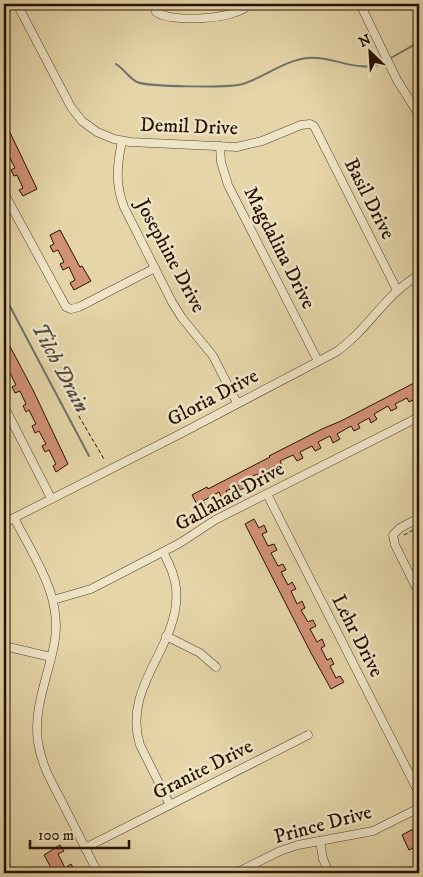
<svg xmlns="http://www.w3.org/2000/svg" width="423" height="877" font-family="'IM FELL DW Pica',serif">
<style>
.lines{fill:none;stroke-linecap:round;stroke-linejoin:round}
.stream{stroke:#6c746b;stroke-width:2}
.building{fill:#d19177;stroke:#261000}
.minor-casing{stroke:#56412a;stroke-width:9}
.path{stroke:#261000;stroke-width:1;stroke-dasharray:4 2.5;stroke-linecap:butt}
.minor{stroke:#eee4c6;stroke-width:8}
.labels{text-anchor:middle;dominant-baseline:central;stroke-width:5;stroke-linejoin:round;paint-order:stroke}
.street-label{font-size:20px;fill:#261000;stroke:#eee4c6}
.water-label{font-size:21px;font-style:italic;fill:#4f4a3f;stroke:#eee4c6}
</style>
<rect width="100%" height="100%" fill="#e5d5a8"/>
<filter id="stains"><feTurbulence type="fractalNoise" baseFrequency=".004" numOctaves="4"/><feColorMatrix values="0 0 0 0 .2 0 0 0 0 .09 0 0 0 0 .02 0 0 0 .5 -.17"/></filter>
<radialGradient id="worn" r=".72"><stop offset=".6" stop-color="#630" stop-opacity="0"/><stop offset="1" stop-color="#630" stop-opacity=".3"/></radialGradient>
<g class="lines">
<g class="stream">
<path d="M389,59L419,42"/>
<path d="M116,64C124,69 129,78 137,82C148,87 230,88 243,84C264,77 284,61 307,58C334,55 358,75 385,62"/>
<path d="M4,295L89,456"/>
</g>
</g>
<g class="building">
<path d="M4,120L37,189L23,196L19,190L23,188L17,175L14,176L11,170L15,168L9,156L5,157L4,155V150L6,149L4,145Z"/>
<path d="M60,230L80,267L82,266L91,281L74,290L70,283L75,280L69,267L63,270L60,264L64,262L58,250L53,252L50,246L54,244L50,235Z"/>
<path d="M4,335L33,390L68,464L56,472L53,466L56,464L49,450L45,452L42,446L46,444L39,431L35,433L32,426L36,424L29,410L26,412L23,406L26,404L20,391L15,393L12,387L16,385L9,371L4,373V366L6,365L4,360Z"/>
<path d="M414,383L418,392L413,394L415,399L409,402L407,398L395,404L397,408L391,411L388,406L374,414L377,419L371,423L369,418L358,424L360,428L354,431L351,426L337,434L340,439L333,443L330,436L318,442L321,448L315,451L312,446L300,452L303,458L297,461L293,455L280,461L283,467L277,470L275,466L264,472L266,476L260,479L257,474L243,481L246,487L240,490L238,485L226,491L228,496L222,499L219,492L203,501L206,506L200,510L192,495L207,487L208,489L270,457L269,456L322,429L341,421Z"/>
<path d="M254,519L259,528L264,525L267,532L262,534L268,546L274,544L277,550L271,553L278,566L283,564L286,570L281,572L288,585L292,582L296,589L291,591L297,604L302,601L305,608L301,610L308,622L313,620L316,626L310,629L317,642L322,639L325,646L321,648L327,660L331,658L334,664L330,666L336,678L340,676L344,682L331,689L311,653L245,524Z"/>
<path d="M417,827L419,832V835L417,836L419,840V861L413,848L409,850L402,835Z"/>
<path d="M60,845L64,851L58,854L65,868L71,864L75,871L70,873H54L44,855Z"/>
</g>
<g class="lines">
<defs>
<g id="minor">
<path d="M17,4L71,107L82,121L97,132L114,139L130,142L237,147L262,141L301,125L310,124L314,126L397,290"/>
<path d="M153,4L156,12C170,23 238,20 249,4"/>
<path d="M360,4L397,80L419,115"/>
<path d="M122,141C117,165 115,184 124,207L172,302L182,318L213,356L237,403"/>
<path d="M220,146L221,162L228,185L318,361"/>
<path d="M4,193L66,307L71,309L79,307L155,268"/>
<path d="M4,406L51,498"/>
<path d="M267,494L419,793"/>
<path d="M14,518C34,557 64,598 54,645C48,677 33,709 38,742C41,764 52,783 62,802C74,826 86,849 98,873"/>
<path d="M419,518L400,528L393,535L395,545L419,593"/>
<path d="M4,523L180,434L336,352C368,330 385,294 419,275"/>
<path d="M163,552C169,563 175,575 176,588C182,645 121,685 140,745L170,805"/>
<path d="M53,600L91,589L180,543L215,520L419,417"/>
<path d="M166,636L200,653L216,667"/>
<path d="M4,646L51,657"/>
<path d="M320,841L323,859L329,873"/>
<path d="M85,848L308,735"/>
<path d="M236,873L280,851L298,845L373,831L419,808"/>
</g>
</defs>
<use href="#minor" class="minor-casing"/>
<g class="path">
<path d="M61,367L77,413L104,459"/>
<path d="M404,535L419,527"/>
</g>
<use href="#minor" class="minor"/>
</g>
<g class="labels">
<g class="street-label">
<text transform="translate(189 127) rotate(2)">Demil Drive</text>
<text transform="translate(369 199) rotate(63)">Basil Drive</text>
<text transform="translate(279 248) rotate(63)">Magdalina Drive</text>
<text transform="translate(170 256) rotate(62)">Josephine Drive</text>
<text transform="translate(213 398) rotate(-28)">Gloria Drive</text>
<text transform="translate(230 497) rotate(-29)">Gallahad Drive</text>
<text transform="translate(357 636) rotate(63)">Lehr Drive</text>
<text transform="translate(203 770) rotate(-27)">Granite Drive</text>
<text transform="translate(323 825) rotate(-15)">Prince Drive</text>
</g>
<g class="water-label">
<text transform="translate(60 368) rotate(62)">Tilch Drain</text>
</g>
</g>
<rect width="423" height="877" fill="none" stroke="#e5d5a8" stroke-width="20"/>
<rect x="5" y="5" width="413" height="867" fill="none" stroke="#261000" stroke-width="2.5"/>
<rect x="10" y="10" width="403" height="857" fill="none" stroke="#261000"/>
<g transform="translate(370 52) rotate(335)" stroke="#eee4c6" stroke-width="4" paint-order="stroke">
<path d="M0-4L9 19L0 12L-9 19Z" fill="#261000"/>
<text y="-8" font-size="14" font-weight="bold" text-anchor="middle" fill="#261000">N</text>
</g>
<path d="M30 840v8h99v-8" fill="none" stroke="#261000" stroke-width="2.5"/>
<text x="38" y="840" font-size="15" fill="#261000" stroke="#eee4c6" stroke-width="4" paint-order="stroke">100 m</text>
<rect width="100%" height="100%" filter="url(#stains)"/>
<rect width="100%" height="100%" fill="url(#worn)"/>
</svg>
